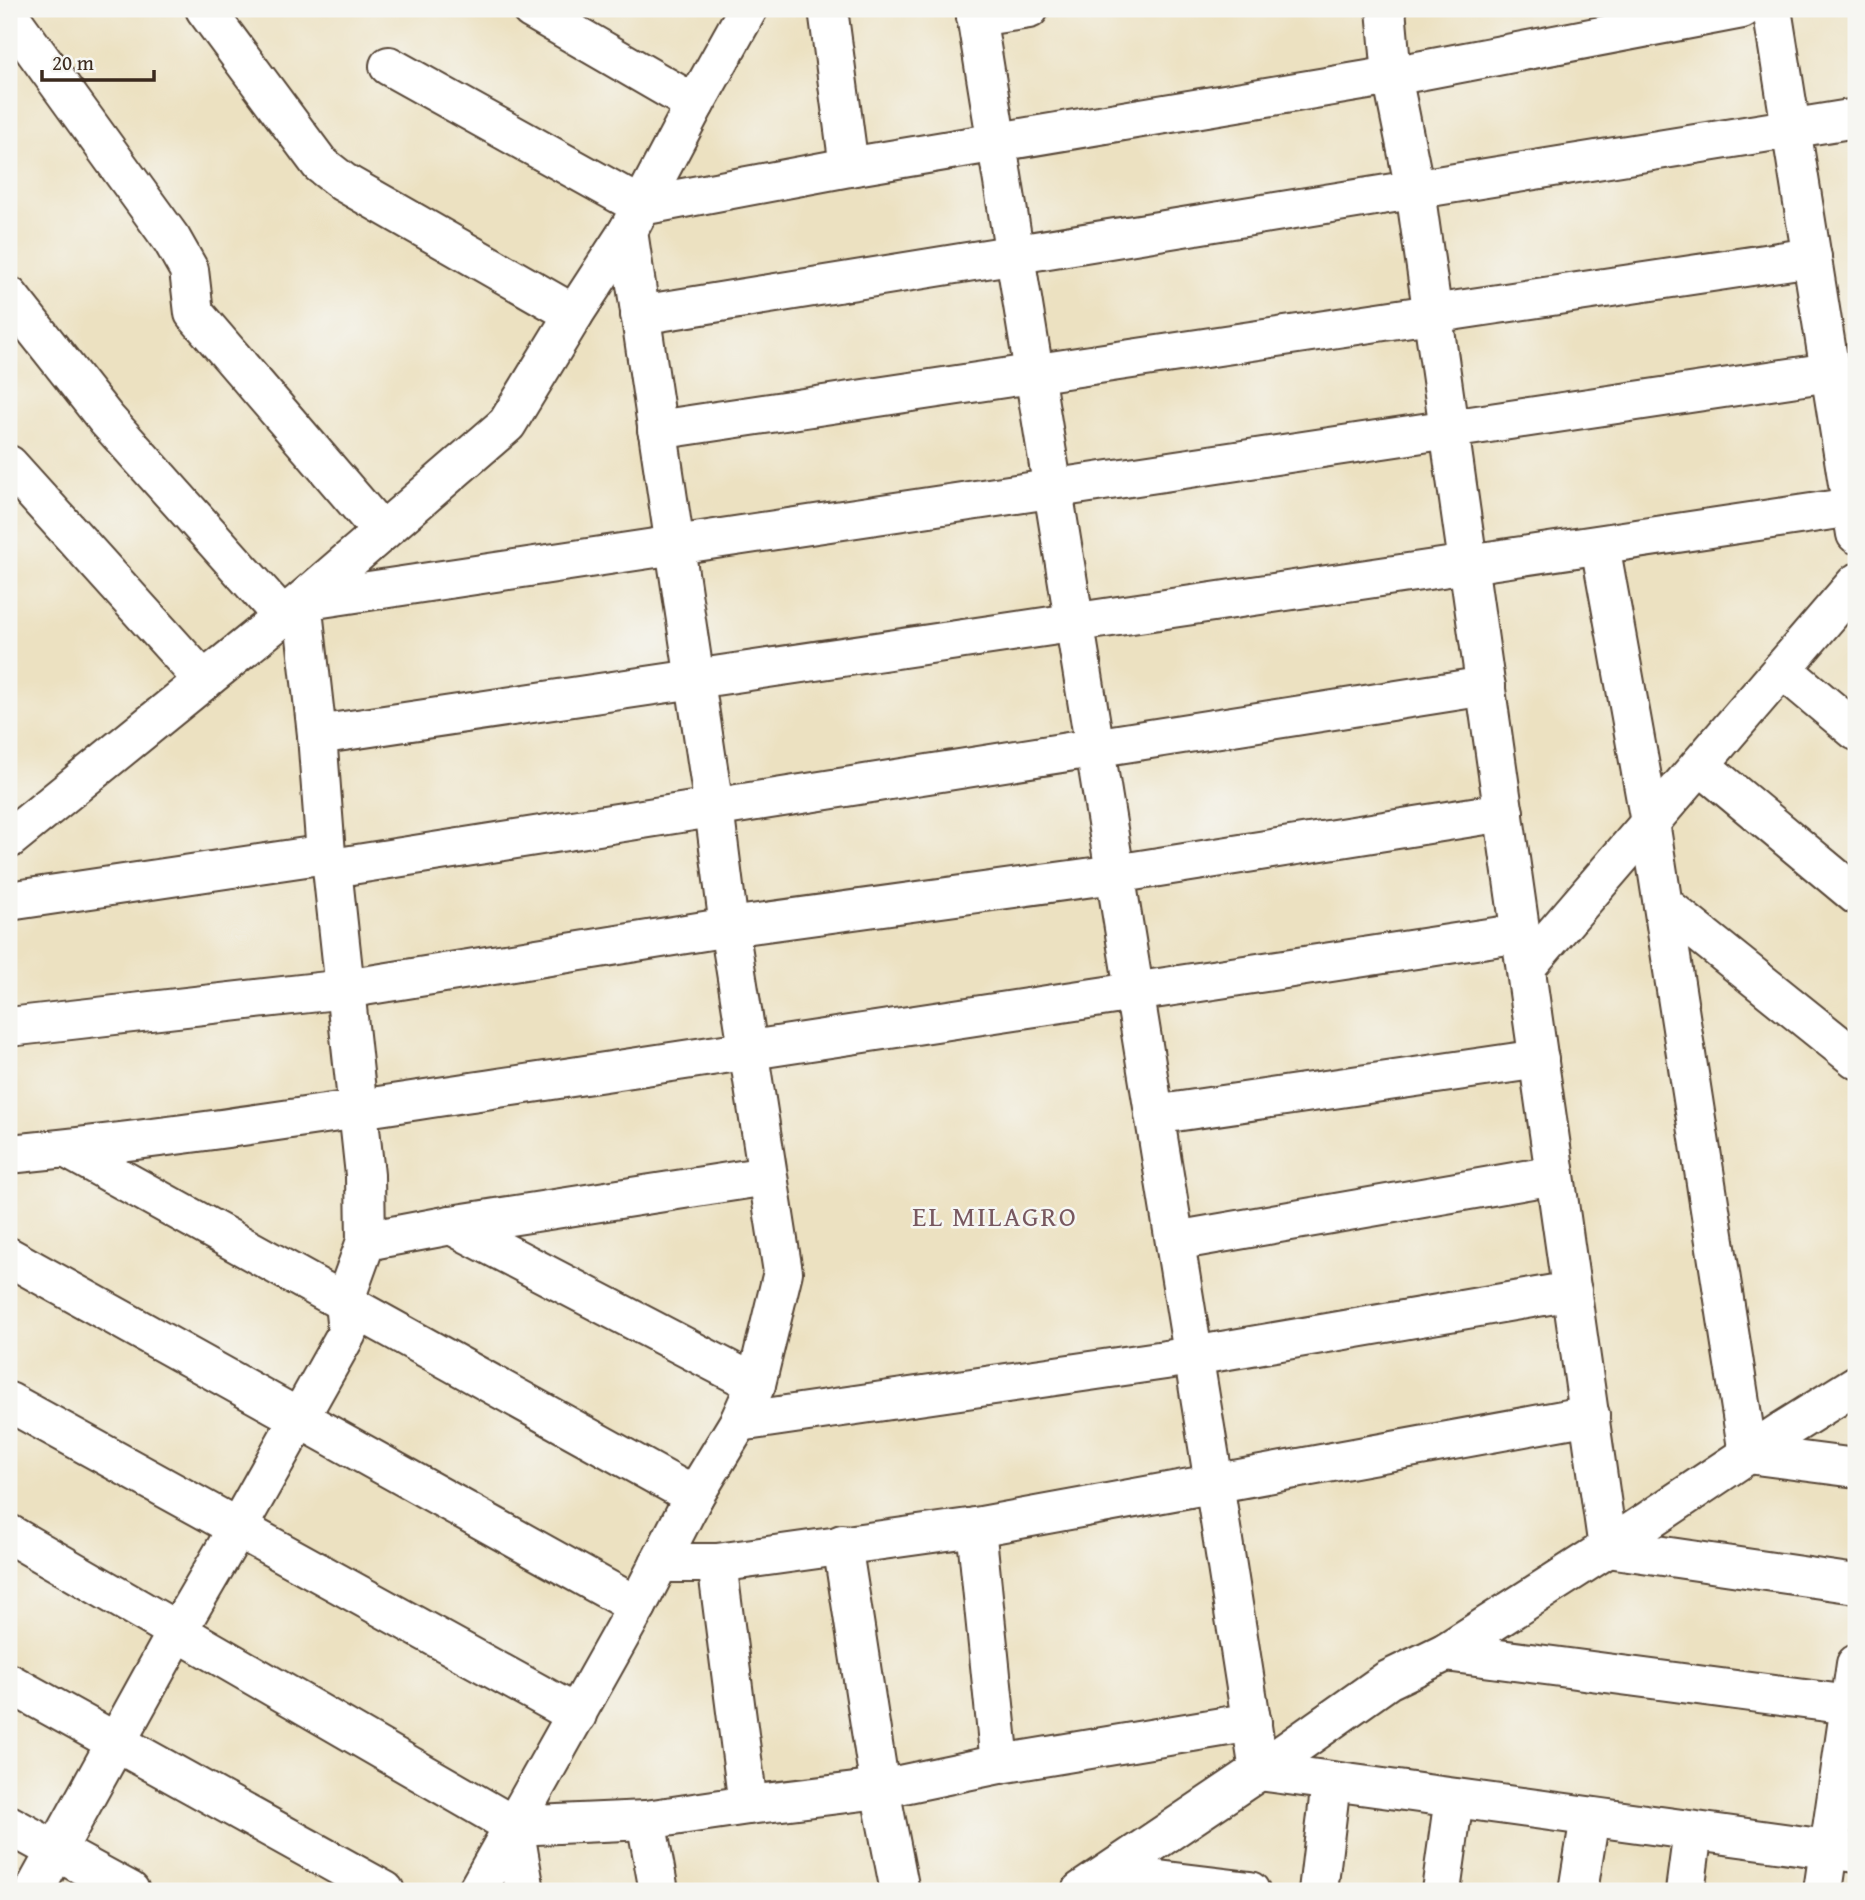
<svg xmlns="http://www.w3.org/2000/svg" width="1865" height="1900" font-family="'Gentium Book Plus',serif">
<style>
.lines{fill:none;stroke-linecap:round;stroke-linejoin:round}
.minor-casing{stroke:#564536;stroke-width:42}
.minor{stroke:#fff;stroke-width:38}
.labels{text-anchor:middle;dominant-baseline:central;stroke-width:5;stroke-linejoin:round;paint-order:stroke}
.neighbourhood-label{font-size:28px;letter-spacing:2px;fill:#78585f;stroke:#f6f6f2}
</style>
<rect width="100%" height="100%" fill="#f6f6f2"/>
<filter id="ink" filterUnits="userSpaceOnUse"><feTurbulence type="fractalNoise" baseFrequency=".0143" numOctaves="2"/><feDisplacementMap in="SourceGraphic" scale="14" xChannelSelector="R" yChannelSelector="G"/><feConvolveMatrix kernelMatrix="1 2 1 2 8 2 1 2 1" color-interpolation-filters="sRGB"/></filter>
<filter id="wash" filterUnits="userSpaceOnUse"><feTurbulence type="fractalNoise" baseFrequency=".00686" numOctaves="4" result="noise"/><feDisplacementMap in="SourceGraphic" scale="28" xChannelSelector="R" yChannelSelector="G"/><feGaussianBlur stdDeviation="1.57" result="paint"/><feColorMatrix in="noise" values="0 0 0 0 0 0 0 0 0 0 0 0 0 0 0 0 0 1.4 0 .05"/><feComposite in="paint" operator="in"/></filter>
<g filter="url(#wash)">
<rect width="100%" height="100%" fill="#ece1c1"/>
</g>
<g filter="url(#ink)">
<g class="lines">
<defs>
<g id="minor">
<path d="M205,9L320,164L343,182L574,314"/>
<path d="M531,9L695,104"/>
<path d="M828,9L849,167"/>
<path d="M975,9L1214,1483L1259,1771L1856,1853"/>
<path d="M1386,9L1392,76L1415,190L1608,1548L1856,1584"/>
<path d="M1772,9L1856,534"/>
<path d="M9,15L172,240L189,270L194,313L382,532"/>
<path d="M976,17L1029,9"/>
<path d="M389,66L641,206L849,167L1392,76L1742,9"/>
<path d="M9,296L106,419L283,617"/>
<path d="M640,315L1856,118"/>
<path d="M657,430L1812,257"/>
<path d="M9,465L204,681"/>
<path d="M1600,545L1650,822L1748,1454L1856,1468"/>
<path d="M1782,669L1856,731"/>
<path d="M317,735L1852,507"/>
<path d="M1700,765L1856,895"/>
<path d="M9,839L302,601L507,424L574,314L628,231L695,104L748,9"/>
<path d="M332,868L1486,686"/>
<path d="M9,901L326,854"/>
<path d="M1663,904L1856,1059"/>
<path d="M1526,967L1856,583"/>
<path d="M9,1027L345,989L729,927L1115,874L1504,812"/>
<path d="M1154,1115L1539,1059"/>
<path d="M67,1149L694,1496"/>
<path d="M9,1154C179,1138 349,1110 519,1085C853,1036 1187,983 1521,933"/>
<path d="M451,1225L756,1384"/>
<path d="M366,1241L451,1225L767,1176"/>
<path d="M1175,1241L1555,1175"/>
<path d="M9,1257L637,1606"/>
<path d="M9,1402L577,1715"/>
<path d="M739,1422L1193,1356L1572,1291"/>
<path d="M976,1527L1000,1764"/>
<path d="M9,1534L514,1826L646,1820L748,1805L880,1789L1000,1764L1252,1722"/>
<path d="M842,1544L880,1789L900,1891"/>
<path d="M659,1563H717L976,1527L1590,1415"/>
<path d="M717,1563L748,1805"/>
<path d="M1446,1652L1850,1705"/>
<path d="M9,1683L385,1891"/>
<path d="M646,1820L659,1891"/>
<path d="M9,1825L130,1891"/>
<path d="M514,1826L525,1891"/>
<path d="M1109,1874L1250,1891"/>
<path d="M34,1891L178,1630L238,1527L347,1333L344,1302L366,1241L365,1175L332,868L326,854L317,735L302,601L1830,372"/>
<path d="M477,1891L637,1606L694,1496L739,1422L756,1384L783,1272L729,927L714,808L628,231"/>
<path d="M1081,1891L1259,1771L1388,1680L1446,1652L1608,1548L1784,1430L1856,1385"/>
<path d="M1318,1891L1331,1782"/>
<path d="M1441,1891L1454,1798"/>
<path d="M1578,1891L1590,1817"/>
<path d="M1685,1891L1693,1831"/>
<path d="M1823,1891L1856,1664"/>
</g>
</defs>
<use href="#minor" class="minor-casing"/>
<use href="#minor" class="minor"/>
</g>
</g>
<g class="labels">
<g class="neighbourhood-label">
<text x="995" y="1215">EL MILAGRO</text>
</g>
</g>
<rect width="1865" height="1900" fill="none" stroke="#f6f6f2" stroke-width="35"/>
<path d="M42 70v10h112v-10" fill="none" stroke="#3b2a1e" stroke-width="3.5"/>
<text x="52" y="70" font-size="21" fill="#3b2a1e" stroke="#f6f6f2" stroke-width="5" paint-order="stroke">20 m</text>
</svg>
